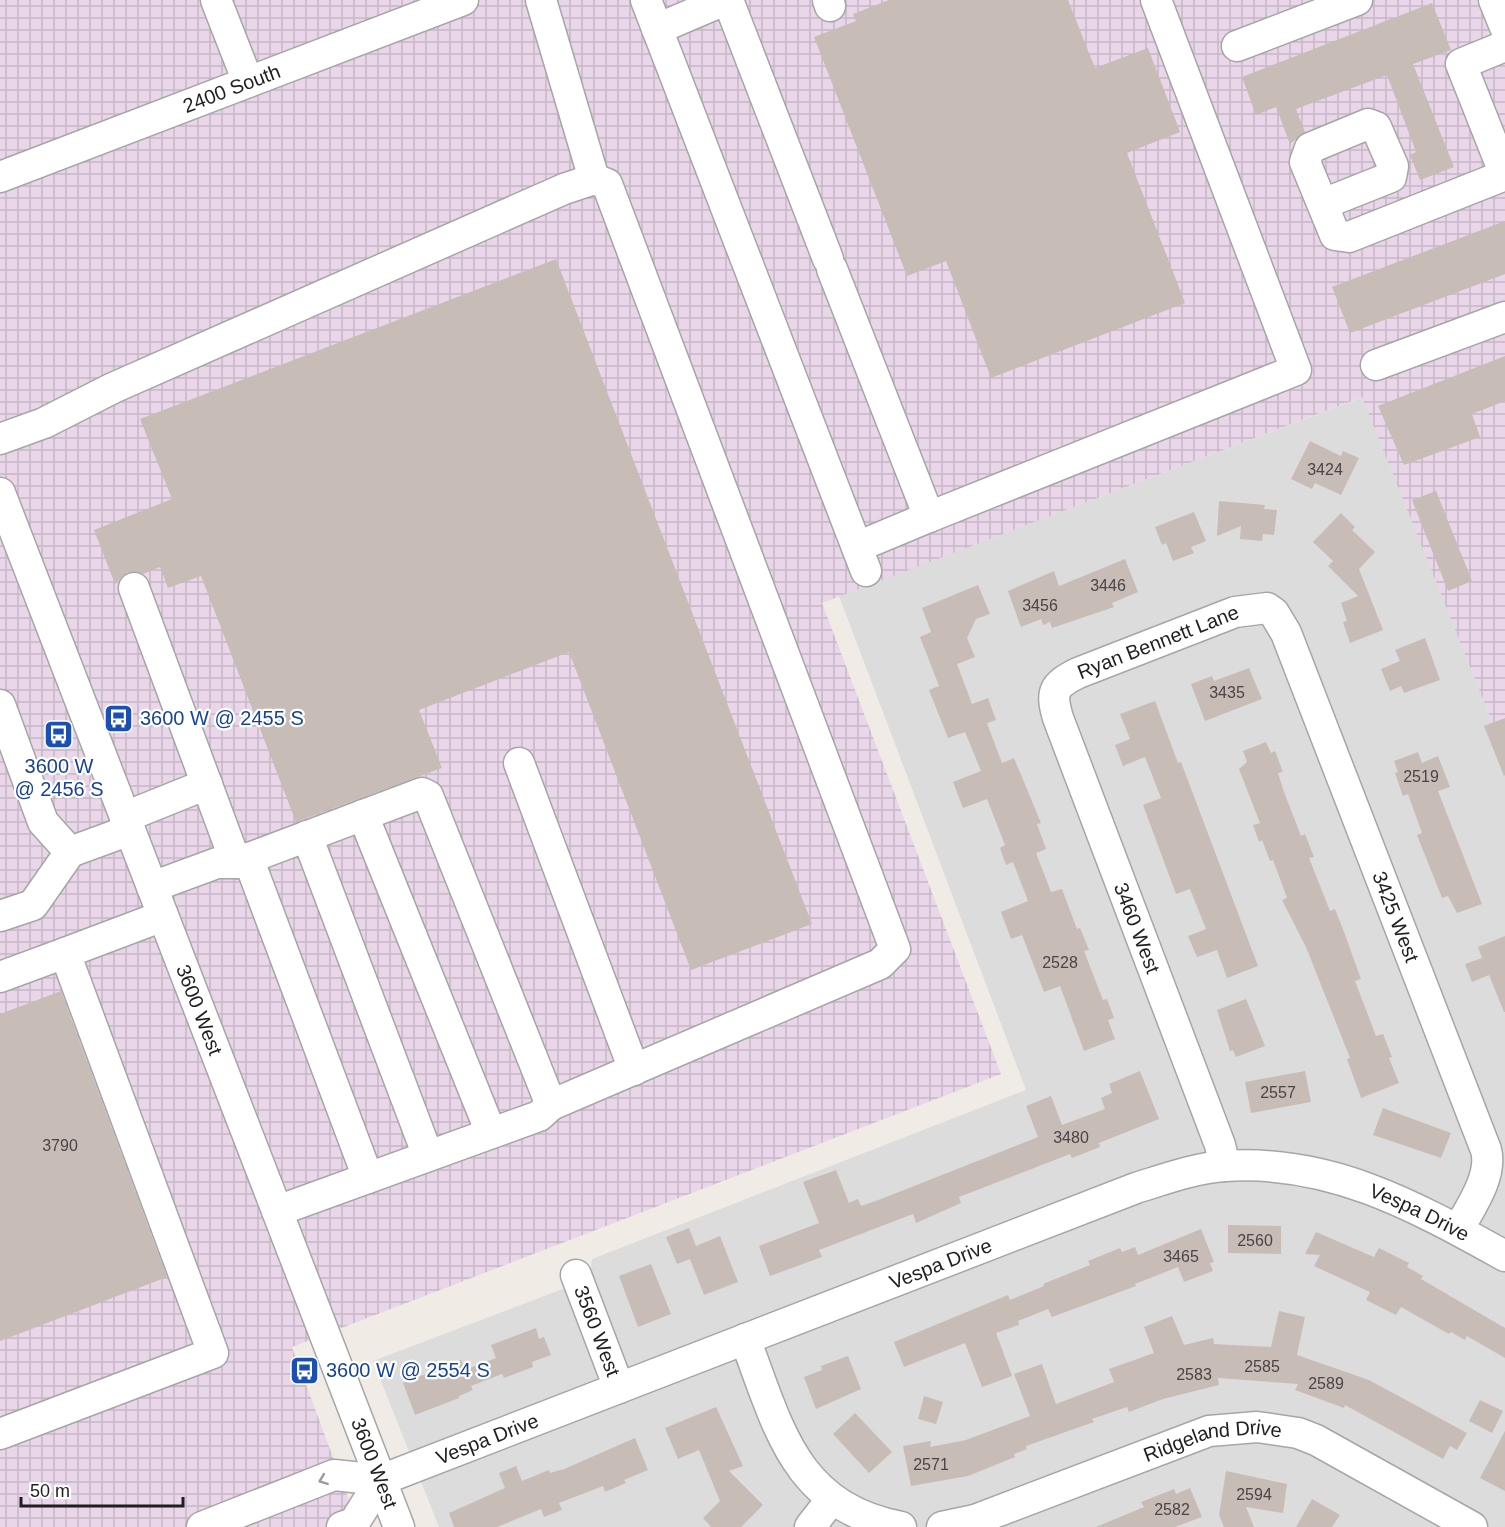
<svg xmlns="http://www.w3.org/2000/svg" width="1505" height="1527" font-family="Helvetica,sans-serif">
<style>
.residential{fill:#dddcdc}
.industrial{fill:url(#industrial-grid)}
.building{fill:#c8bcb7}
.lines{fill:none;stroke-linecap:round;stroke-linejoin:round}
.minor-casing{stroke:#a6a6a6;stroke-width:33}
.minor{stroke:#fff;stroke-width:30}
.oneway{stroke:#9a9a9a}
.labels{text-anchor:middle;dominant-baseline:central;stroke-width:4.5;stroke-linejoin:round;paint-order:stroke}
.number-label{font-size:16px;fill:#494645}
.street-label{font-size:20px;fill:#1f1f1f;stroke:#fff}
.transit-label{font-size:20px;fill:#164399;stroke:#fff;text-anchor:start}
</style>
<defs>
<pattern id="industrial-grid" width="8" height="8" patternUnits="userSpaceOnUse" patternTransform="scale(1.5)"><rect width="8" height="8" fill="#e9d6e8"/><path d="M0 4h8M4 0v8" fill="none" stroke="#c7b7c7"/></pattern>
</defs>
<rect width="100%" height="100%" fill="#f0ebe4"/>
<path class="residential" d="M1363,397L1505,754V1527H439L373,1361L589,1279L592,1259L1026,1090L839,596Z"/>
<path class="industrial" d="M0,0H1505V754L1362,397L822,603L1001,1074L292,1347L359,1527H0Z"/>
<g class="building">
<path d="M889,0H1068L1095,68L1148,48L1180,132L1127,153L1185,303L991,378L946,261L907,276L814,37L856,21L853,14Z"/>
<path d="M1432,3L1451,50L1413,64L1454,167L1420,180L1410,155L1416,152L1387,75L1296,109L1305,132L1290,144L1276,107L1256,115L1242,77Z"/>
<path d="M1505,221V274L1350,333L1332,287Z"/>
<path d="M556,259L812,924L691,970L569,652L419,710L442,768L296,822L201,576L168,588L160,567L143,574L127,572L115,584L94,530L172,499L140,419Z"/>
<path d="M1505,356V401L1472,414L1480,437L1404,465L1378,406Z"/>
<path d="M1310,441L1341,456L1343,451L1359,458L1341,495L1315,483L1312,489L1291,479Z"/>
<path d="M1436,491L1472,581L1448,591L1412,500Z"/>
<path d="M1219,501L1265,505L1264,509L1277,510L1274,535L1263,534L1262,541L1240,539L1241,526L1217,536Z"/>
<path d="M1194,512L1206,541L1191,547L1194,553L1173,561L1166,543L1162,545L1155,527Z"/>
<path d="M1341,513L1355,527L1352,530L1375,552L1359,569L1383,630L1350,643L1343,622L1347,621L1341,603L1358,596L1328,566L1333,561L1313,542Z"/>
<path d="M1125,559L1138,592L1112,603L1114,607L1052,628L1050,622L1043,625L1041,619L1021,627L1008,591L1054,571L1059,586Z"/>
<path d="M978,585L990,614L976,619L967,638L975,657L957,664L972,704L988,698L996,720L987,723L1002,763L1014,758L1041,823L1037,824L1046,849L1036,853L1051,892L1062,889L1077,929L1080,928L1089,950L1084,951L1103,1000L1107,999L1114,1018L1108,1020L1115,1039L1084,1051L1060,986L1044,992L1022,935L1011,939L1001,912L1028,901L1013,862L1006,865L1000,848L1005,845L987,799L963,808L953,782L981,771L965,732L948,738L929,690L939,686L920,637L931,632L922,608Z"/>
<path d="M1425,638L1440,680L1404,693L1401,686L1390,691L1381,669L1400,661L1395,650Z"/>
<path d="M1249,668L1262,699L1205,721L1191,684L1212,676L1214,681Z"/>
<path d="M1155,701L1178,763L1181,762L1258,966L1227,978L1217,950L1197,957L1188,936L1206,929L1190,889L1176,894L1143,805L1161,798L1145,757L1123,766L1115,745L1130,739L1120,714Z"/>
<path d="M1505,718V775L1504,776L1484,726Z"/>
<path d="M1266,742L1271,753L1275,751L1283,772L1278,773L1284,792L1301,836L1305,834L1314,857L1309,858L1330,911L1335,909L1344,932L1361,979L1355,981L1376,1036L1383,1034L1392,1057L1389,1058L1399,1083L1361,1098L1347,1059L1350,1058L1306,947L1282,900L1287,898L1273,860L1270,861L1262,840L1259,842L1253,825L1260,823L1239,769L1247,762L1243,751Z"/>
<path d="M1418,752L1422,763L1438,756L1450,787L1438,791L1482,904L1457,913L1448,896L1442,898L1417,835L1422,833L1408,794L1403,796L1395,773L1398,772L1394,761Z"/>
<path d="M1505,936V1012H1504L1489,975L1472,982L1465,964L1482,958L1478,947Z"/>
<path d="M61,991L167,1277L0,1341V1014Z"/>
<path d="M1246,999L1265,1046L1236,1057L1233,1050L1230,1051L1217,1010Z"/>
<path d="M1140,1071L1159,1119L1099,1143L1100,1147L1072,1158L1070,1154L959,1197L961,1203L916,1223L913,1214L819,1250L822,1257L770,1276L759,1246L819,1223L803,1182L836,1170L849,1203L858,1199L861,1206L881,1199L1038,1137L1026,1106L1051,1096L1062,1125L1105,1109L1101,1098L1112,1093L1109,1084Z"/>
<path d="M1305,1071L1311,1102L1251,1113L1245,1082Z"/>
<path d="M1383,1108L1451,1133L1441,1158L1373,1135Z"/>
<path d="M1228,1225L1281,1226V1254L1228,1253Z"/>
<path d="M689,1228L696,1246L720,1236L738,1282L704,1295L690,1259L677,1264L666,1237Z"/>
<path d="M1201,1229L1214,1262L1210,1263L1213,1271L1184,1282L1178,1267L1135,1284L1136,1286L1052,1317L1048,1309L1018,1321L1019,1325L996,1333L1012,1376L982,1387L965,1343L904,1367L894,1342L1008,1295L1010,1300L1044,1286L1043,1284L1090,1265L1088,1261L1120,1248L1122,1252L1135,1247L1138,1255Z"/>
<path d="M1316,1232L1374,1257L1379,1248L1409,1263L1407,1267L1423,1276L1421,1279L1505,1328V1358L1467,1336L1465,1340L1451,1332L1449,1334L1401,1307L1396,1315L1366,1300L1370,1292L1314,1266L1320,1255L1305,1254Z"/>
<path d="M651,1264L671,1314L638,1327L619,1276Z"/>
<path d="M1279,1311L1305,1317L1297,1355L1369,1380L1467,1433L1457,1450L1450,1446L1443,1459L1345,1405L1344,1408L1295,1390L1298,1384L1218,1378L1219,1385L1163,1399L1129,1412L1127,1407L1092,1419L1094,1422L1026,1446L1027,1449L1014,1454L1015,1457L968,1476L911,1486L903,1446L931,1441L930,1447L966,1440L1030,1416L1014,1374L1042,1364L1056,1404L1114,1382L1109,1369L1154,1353L1144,1327L1172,1316L1184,1345L1213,1338L1214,1344L1271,1347Z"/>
<path d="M536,1328L539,1339L544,1337L551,1355L532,1362L533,1367L504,1378L502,1374L471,1386L473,1390L459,1396V1398L415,1415L403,1383L461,1360L465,1370L496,1358L491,1345Z"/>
<path d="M848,1356L861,1389L816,1409L804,1377L822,1370L821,1366Z"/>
<path d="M924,1396L943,1402L936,1424L918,1419Z"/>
<path d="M1480,1400L1503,1411L1492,1433L1469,1421Z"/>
<path d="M716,1407L743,1466L729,1471L763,1505L741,1527H711L703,1518L720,1501L699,1450L678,1459L665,1428Z"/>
<path d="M855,1413L892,1452L869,1473L833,1434Z"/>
<path d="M1505,1431V1491L1480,1478Z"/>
<path d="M635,1438L648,1470L624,1480L626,1483L605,1492L603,1486L559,1503L562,1510L544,1517L541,1509L497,1527H454L449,1513L505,1488L499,1473L516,1466L522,1481L549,1470L550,1473L564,1469Z"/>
<path d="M1226,1471L1287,1484L1283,1513L1246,1507L1254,1527H1224L1219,1515Z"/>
<path d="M1190,1488L1202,1517L1175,1527H1096L1144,1507L1141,1502L1174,1489L1176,1494Z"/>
<path d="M1312,1499L1340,1515L1332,1527H1296Z"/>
</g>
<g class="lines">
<defs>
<g id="minor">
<path d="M216,0L248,82"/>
<path d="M541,0L594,179"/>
<path d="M646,0L866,571"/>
<path d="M728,0L828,259"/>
<path d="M828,0L830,6"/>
<path d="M1494,0L1505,27"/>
<path d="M657,29L725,0"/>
<path d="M1237,46L1357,0"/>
<path d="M1505,46L1461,64L1505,175"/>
<path id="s1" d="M0,177L463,0"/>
<path d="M1323,204L1391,177L1393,166L1376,127L1368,124L1310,148L1305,162L1335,235L1349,237L1505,175"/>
<path d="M832,269L929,517L1296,370L1156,0"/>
<path d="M1376,365L1505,317"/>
<path d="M0,439L44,423L113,388L564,189L594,179L607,184L895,949L880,964L551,1105"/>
<path id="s2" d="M0,493L399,1527"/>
<path d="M857,547L929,517"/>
<path d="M134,588L236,863"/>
<path d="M0,705L43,822L70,852"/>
<path d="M519,763L634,1070"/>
<path d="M363,815L491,1133"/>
<path d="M125,817L207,784"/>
<path d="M307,836L428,1156"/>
<path d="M248,858L368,1178"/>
<path d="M152,887L217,863H236L422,793L428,796L551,1105L539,1116L277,1211"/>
<path d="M0,916L33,905L70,852L130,830"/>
<path d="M65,953L163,916"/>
<path d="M0,977L65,953L213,1353L0,1434"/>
<path id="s3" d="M1225,1166L1220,1145L1058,718C1050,691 1054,685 1078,673L1235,612L1267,608L1274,613L1286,633L1486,1150C1493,1176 1470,1208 1458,1230"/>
<path id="s4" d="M576,1275L619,1388"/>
<path d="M745,1339C779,1428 794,1506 901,1527"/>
<path id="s5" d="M202,1527L334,1475L381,1480L1136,1188C1165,1179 1195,1168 1225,1166C1332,1159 1416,1207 1505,1256"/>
<path d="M342,1527L354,1523L381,1480"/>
<path d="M810,1527L831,1500"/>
<path id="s6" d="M942,1527L975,1520L1209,1431L1257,1427L1298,1433L1316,1440L1472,1527"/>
</g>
</defs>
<use href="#minor" class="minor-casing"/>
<use href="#minor" class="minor"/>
</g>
<defs><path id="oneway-chevron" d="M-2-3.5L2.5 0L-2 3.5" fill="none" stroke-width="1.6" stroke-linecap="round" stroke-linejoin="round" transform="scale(1.5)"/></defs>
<use class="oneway" href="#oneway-chevron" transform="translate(323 1480) rotate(159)"/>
<defs>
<symbol id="bus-square" viewBox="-11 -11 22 22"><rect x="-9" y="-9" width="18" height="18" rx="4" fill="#1a4fb4" stroke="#fff"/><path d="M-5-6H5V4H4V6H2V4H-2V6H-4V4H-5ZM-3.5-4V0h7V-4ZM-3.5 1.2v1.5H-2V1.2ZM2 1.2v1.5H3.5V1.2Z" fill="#fff"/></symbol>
</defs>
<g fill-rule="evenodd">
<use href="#bus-square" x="102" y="702" width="33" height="33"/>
<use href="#bus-square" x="42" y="718" width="33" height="33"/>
<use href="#bus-square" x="288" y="1354" width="33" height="33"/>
</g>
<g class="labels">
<g class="number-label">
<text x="1325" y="469">3424</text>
<text x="1108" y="585">3446</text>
<text x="1040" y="605">3456</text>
<text x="1227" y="692">3435</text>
<text x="1421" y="776">2519</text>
<text x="1060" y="962">2528</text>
<text x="1278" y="1092">2557</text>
<text x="1071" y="1137">3480</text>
<text x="60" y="1145">3790</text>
<text x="1255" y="1240">2560</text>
<text x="1181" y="1256">3465</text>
<text x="1262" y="1366">2585</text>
<text x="1194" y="1374">2583</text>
<text x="1326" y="1383">2589</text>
<text x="931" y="1464">2571</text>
<text x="1254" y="1494">2594</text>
<text x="1172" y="1509">2582</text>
</g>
<g class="street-label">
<text stroke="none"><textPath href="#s1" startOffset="248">2400 South</textPath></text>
<text stroke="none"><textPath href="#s3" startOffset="621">Ryan Bennett Lane</textPath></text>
<text stroke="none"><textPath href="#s3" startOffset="1072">3425 West</textPath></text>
<text transform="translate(1137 928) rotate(69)">3460 West</text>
<text stroke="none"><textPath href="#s2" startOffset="554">3600 West</textPath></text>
<text stroke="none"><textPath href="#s5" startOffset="1293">Vespa Drive</textPath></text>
<text stroke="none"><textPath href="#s5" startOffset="789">Vespa Drive</textPath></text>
<text stroke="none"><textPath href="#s4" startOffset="60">3560 West</textPath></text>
<text stroke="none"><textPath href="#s5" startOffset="303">Vespa Drive</textPath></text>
<text stroke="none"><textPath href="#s6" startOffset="286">Ridgeland Drive</textPath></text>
<text stroke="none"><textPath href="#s2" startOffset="1040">3600 West</textPath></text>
</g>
<g class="transit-label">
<text x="140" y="718">3600 W @ 2455 S</text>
<text x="59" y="766" text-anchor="middle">3600 W<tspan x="59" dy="23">@ 2456 S</tspan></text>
<text x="326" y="1370">3600 W @ 2554 S</text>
</g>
</g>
<path d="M21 1497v9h162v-9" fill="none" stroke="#1f1f1f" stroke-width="3"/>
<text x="30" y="1497" font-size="18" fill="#1f1f1f" stroke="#ffffff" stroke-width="4.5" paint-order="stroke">50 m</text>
</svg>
